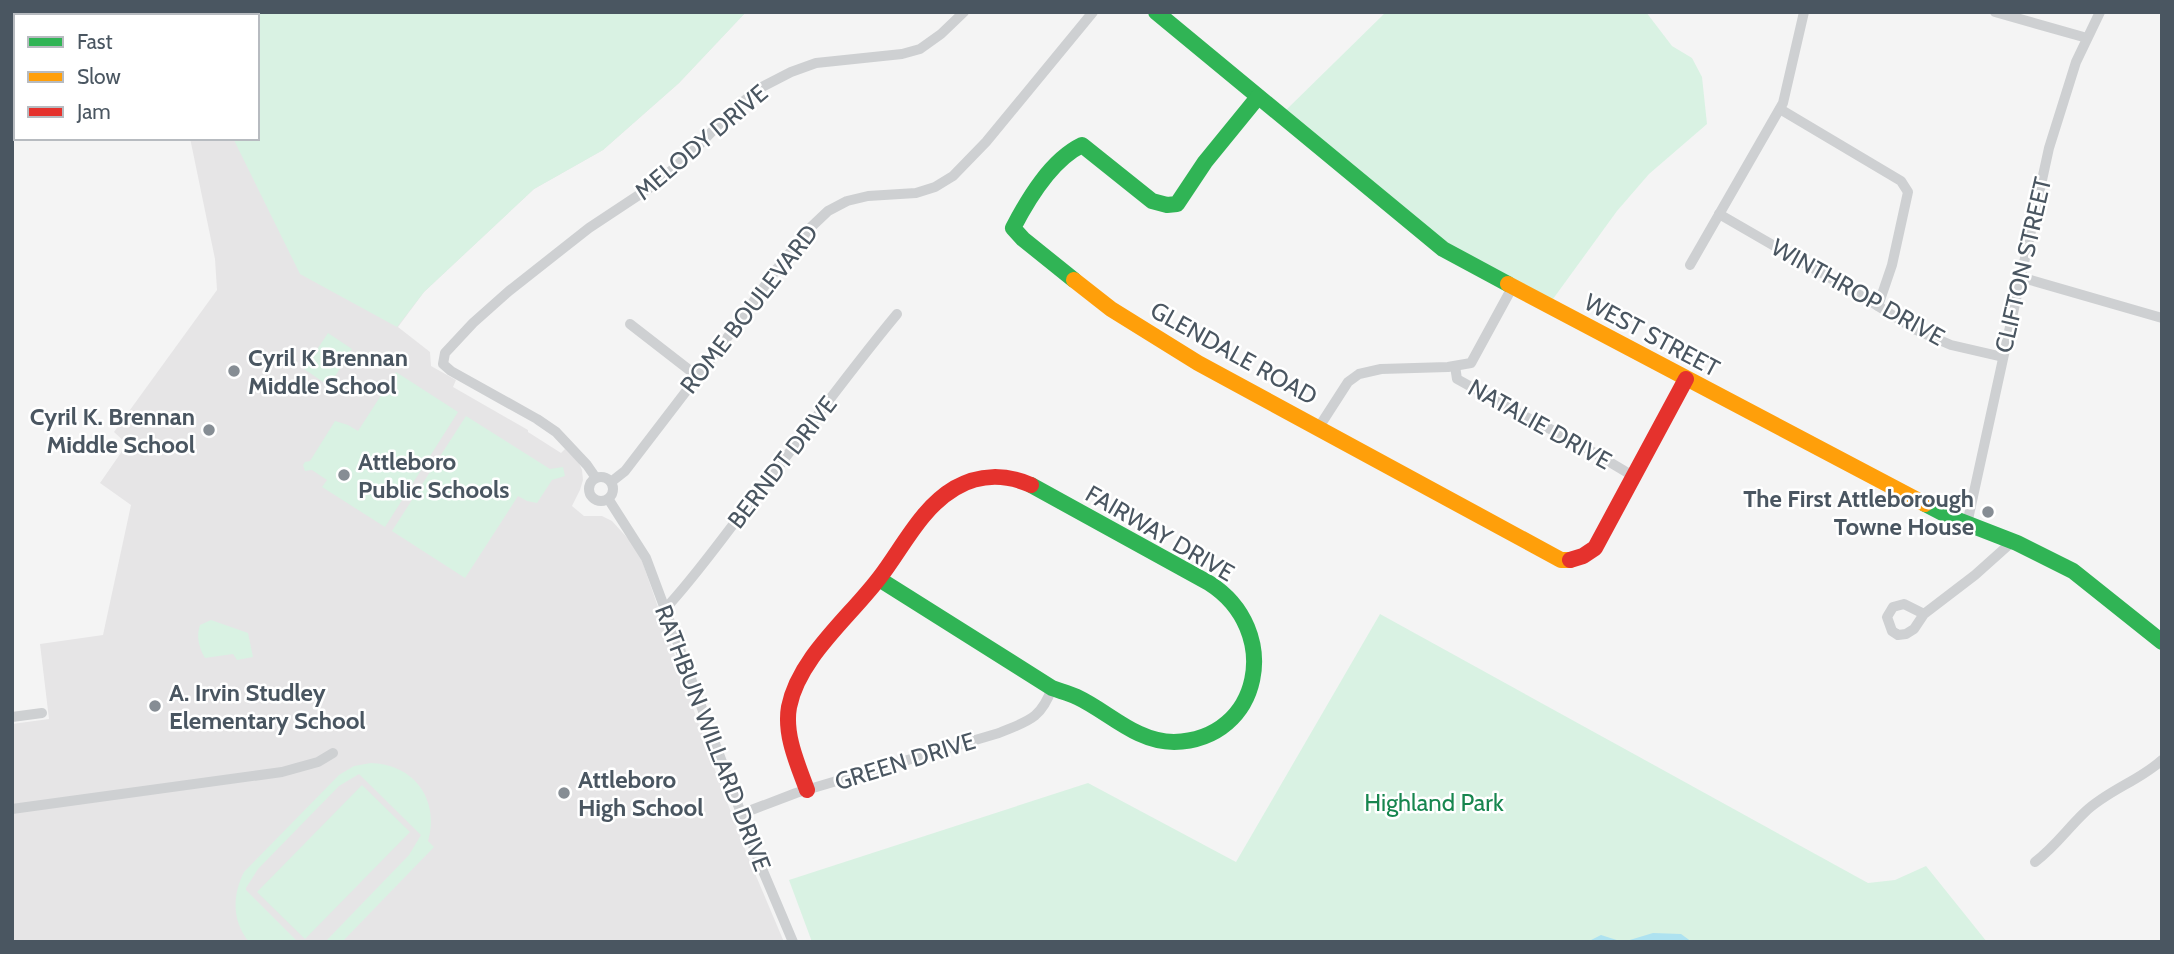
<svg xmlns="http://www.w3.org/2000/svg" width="2174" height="954" font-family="Cabin,sans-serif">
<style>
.education{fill:#e6e5e6}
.green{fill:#d9f2e3}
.water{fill:#aee2f0}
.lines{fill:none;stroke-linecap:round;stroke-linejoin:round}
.street{stroke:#ced0d2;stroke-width:10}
.fast{stroke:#30b455;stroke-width:16}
.slow{stroke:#ff9f0a;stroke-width:16}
.jam{stroke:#e5322d;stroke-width:16}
.poi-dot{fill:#868d94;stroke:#fff;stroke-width:2.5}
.labels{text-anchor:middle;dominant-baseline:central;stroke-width:5;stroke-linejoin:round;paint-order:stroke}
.street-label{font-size:24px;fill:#4a5661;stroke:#fff}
.poi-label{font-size:24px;font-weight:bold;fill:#4a5661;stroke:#fff;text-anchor:start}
.park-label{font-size:24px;fill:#17864f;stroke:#fff}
</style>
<rect width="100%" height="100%" fill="#f4f4f4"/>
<path class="education" d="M158,12H746L679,83L603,150L534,189L424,292L398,327L430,352L431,366L456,380L453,387L528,430V432L561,453L565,449L579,463L582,470L583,480L580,490L572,506L584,516H602L612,521L632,543L641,558L710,757L748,857L784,942H12V724L49,719L40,644L103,635L131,505L100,483L127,444L114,432L217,290L215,259L190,138H257V16H159Z"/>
<g class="green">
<path d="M173,12H746L679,83L603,150L534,189L424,292L397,327L300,274L233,138H257V16H174Z"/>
<path d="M1386,12H1646L1672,46L1692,58L1702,77L1707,124L1649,174L1617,211L1553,299L1455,249L1286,110Z"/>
<path d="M328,333L352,349L329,386L304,369Z"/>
<path d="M396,372L458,412L385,527L322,487L327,480L312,470L305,471L303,465L305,462L310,461L335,421L348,425L358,431Z"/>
<path d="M466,416L550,469L563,467L565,476L552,480L537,503L527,501L518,496L465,578L392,531Z"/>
<path d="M1380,614L1868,883L1895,880L1926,866L1987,942H812L789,880L1088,783L1236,862Z"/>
<path d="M211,620L248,633L253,657L237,660L233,654L205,658C199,648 196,636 200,625Z"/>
<path d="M371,763C414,764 440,800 428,841L434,847L342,942H325L409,855L421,835L359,774L339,786L258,869L246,888V890L298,942H249C232,921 232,896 244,872L339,775L354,766Z"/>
<path d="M362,785L410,832L305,939L257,892Z"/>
</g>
<path class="water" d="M1653,933L1681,934L1692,942H1587L1601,935L1623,942Z"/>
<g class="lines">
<g class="street">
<path d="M1995,12L2087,38"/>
<path d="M1780,109L1901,181L1908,192L1892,265L1878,306"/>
<path d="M1719,214L1870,301L1916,330L1951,345L2003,357"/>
<path d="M1690,265L1783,103L1804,12"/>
<path d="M2020,277L2162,318"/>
<path d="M630,324L697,376"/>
<path d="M1455,366L1457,379L1522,415L1576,442L1633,476"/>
<path d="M1319,427L1348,382L1359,374L1381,369L1448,367L1471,363L1513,286"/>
<circle cx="601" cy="489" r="12"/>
<path d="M596,478L587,465L556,432L537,419L451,371L443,364L445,353L473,323L509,291L589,228L660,181L696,148L733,110L760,88L791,72L816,63L902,54L920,49L941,34L964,12"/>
<path d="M611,482L625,471L730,334L776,270L809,229L828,211L847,201L868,196L916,193L935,187L953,176L986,142L1093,12"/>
<path d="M609,500L646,558L760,864L793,942"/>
<path d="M1967,524L2049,148L2076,62L2100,12"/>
<path d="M665,609C692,580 715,548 739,517C793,450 842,380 897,314"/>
<path d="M1924,614L1904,604L1893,607L1887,617L1892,631L1898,635L1906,634L1914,629L1924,614L1975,575L2013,541"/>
<path d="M12,717L42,713"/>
<path d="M12,809L282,772L318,762L333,753"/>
<path d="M741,814L796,793L999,733C1028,721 1041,719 1052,688"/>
<path d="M2035,862C2056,846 2067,829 2085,812C2108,790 2139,781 2162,760"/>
</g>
<g class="fast">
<path d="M1156,12L1443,249L1508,284"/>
<path d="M1074,280L1023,239L1013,228C1028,199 1051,160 1082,145L1152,201L1167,205L1177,204L1205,162L1258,97"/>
<path d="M1925,504L1950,517L2017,543L2073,571L2162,642"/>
<path d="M879,579L1052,688C1060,691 1069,693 1077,697C1109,712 1136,742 1174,742C1262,740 1283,630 1209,583L1031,485"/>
</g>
<g class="slow">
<path d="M1074,280L1111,309L1198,363L1561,560H1570"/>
<path d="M1508,284L1925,504"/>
</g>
<g class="jam">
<path d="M1570,560L1583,556L1595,548L1686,379"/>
<path d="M807,790C798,765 784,735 789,707C799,657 850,617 880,577C903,547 921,508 955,488C979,474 1006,474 1031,485"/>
</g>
</g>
<g class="poi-dot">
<circle cx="234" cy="371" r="7"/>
<circle cx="209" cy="430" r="7"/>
<circle cx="344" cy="475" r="7"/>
<circle cx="1988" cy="512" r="7"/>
<circle cx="155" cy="706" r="7"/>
<circle cx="564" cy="793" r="7"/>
</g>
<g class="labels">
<g class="street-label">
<text transform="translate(701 142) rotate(-40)">MELODY DRIVE</text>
<text transform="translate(2023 265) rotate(-77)">CLIFTON STREET</text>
<text transform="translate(1858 292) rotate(29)">WINTHROP DRIVE</text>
<text transform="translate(749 309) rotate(-52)">ROME BOULEVARD</text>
<text transform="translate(1652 335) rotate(28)">WEST STREET</text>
<text transform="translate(1234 353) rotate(29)">GLENDALE ROAD</text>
<text transform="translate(1540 424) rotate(29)">NATALIE DRIVE</text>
<text transform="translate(782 462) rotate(-52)">BERNDT DRIVE</text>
<text transform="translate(1160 533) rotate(30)">FAIRWAY DRIVE</text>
<text transform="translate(713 738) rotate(69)">RATHBUN WILLARD DRIVE</text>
<text transform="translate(905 761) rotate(-17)">GREEN DRIVE</text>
</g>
<g class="poi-label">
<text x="248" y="357">Cyril K Brennan<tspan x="248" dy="28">Middle School</tspan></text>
<text x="195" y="416" text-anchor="end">Cyril K. Brennan<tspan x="195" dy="28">Middle School</tspan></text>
<text x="358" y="461">Attleboro<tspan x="358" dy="28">Public Schools</tspan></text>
<text x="1974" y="498" text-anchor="end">The First Attleborough<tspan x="1974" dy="28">Towne House</tspan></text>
<text x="169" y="692">A. Irvin Studley<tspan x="169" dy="28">Elementary School</tspan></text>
<text x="578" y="779">Attleboro<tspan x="578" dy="28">High School</tspan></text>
</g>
<g class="park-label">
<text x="1434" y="802">Highland Park</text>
</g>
</g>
<rect width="2174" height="954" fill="none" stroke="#4a5661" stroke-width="28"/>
<rect x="14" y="14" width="245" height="126" fill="#ffffff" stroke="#b7bbc0" stroke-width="2"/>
<rect x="28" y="37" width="35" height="10" fill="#30b455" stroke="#b7bbc0" stroke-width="2"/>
<text x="77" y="49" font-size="21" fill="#4a5661">Fast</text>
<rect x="28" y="72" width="35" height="10" fill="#ff9f0a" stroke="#b7bbc0" stroke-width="2"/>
<text x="77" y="84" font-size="21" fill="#4a5661">Slow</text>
<rect x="28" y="107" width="35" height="10" fill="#e5322d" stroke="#b7bbc0" stroke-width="2"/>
<text x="77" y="119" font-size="21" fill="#4a5661">Jam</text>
</svg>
